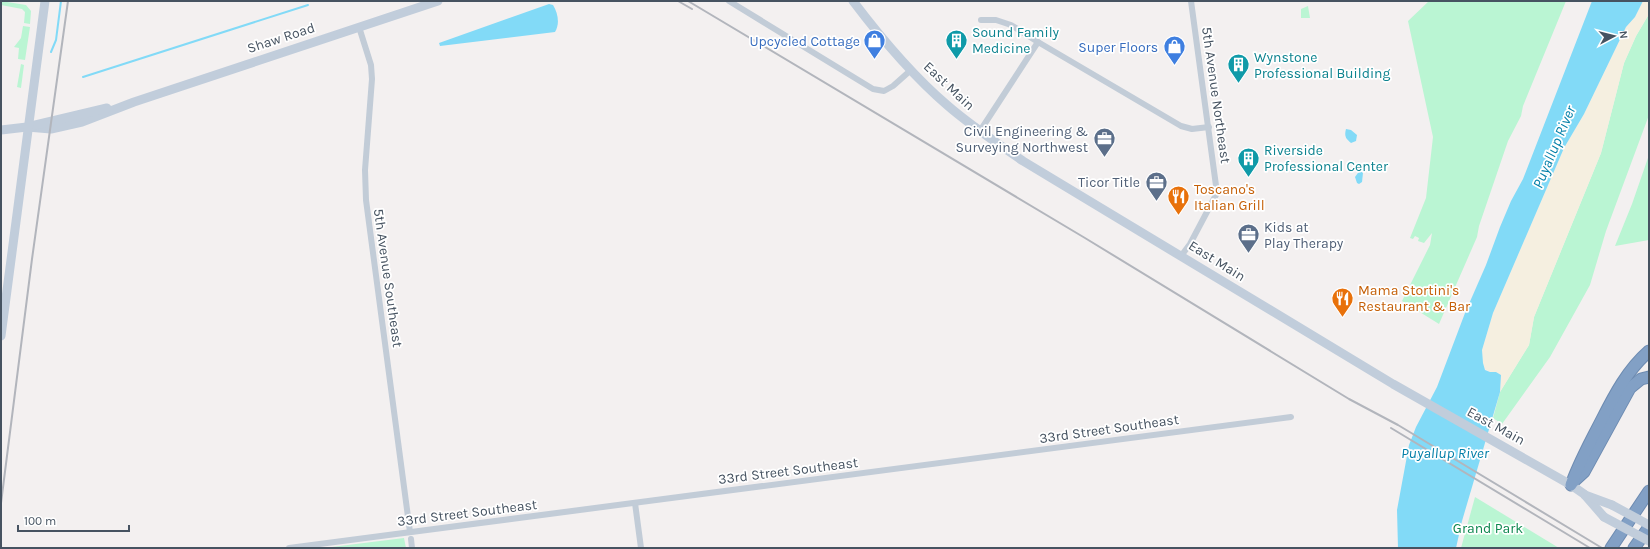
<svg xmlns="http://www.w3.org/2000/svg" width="1650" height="549" font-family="Karla,sans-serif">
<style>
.green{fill:#baf5d3}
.sand{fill:#f5efe0}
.water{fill:#82daf7}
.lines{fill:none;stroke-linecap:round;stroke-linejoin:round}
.stream{stroke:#82daf7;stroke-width:2}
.highway-casing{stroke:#6d8bb1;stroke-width:13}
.street{stroke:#c2ccd7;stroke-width:6}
.secondary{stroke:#c1cddb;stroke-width:9}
.highway{stroke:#82a0c5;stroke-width:11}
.rail{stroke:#b2b5bc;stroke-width:2}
.secondary-bridge{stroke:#c1cddb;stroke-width:9}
.labels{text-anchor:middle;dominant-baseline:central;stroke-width:3.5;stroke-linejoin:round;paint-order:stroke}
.culture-label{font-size:14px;fill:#0d838f;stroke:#fff;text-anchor:start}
.street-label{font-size:14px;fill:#465361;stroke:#fff}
.shop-label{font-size:14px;fill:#366cbe;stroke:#fff;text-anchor:end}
.service-label{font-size:14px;fill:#4e5e75;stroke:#fff;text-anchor:end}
.food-label{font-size:14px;fill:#c56008;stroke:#fff;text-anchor:start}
.park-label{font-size:14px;fill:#0c874e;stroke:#fff}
.water-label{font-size:15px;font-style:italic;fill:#027fa8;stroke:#fff}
</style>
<rect width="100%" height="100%" fill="#f3f0f0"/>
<g class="green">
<path d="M1,1L26,5L31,11L30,24L24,23L25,12L22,9L1,5Z"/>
<path d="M1429,1H1566L1523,106L1521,116L1508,141L1479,226L1477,237L1439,324L1402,301L1430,245L1432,233L1424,243L1418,241L1419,238L1415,236L1413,239L1410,238L1426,198L1433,137L1408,21Z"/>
<path d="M1308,6L1310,18H1301V9Z"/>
<path d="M1649,14V115L1606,231L1590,285L1550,357L1502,424L1493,418L1500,392L1529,345L1534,317L1601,153L1624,63L1636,36Z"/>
<path d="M23,26L30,27L25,60L18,59L19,48L14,47L21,38Z"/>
<path d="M21,64L24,65L21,88L17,87Z"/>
<path d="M1649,155V240L1615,246L1632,204Z"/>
<path d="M1475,497L1559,548H1461Z"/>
<path d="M404,538L406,548H324Z"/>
</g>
<path class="sand" d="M1643,1H1649V14L1636,36L1624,63L1601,153L1534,317L1529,345L1500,392L1501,375L1496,372H1490L1485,369L1483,363L1482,350L1493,313L1564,148L1584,114L1626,27L1635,17Z"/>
<g class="water">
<path d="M1592,1H1643L1635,17L1626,27L1584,114L1564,148L1493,313L1482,350L1483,363L1485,370L1490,372H1496L1501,375L1500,392L1462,521L1456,548H1398L1397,510L1409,445L1416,427L1437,387L1465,313L1486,265L1500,227L1511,201L1523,179Z"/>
<path d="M549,4L553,5C558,13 560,24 555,32L440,46L439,43Z"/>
<path d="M1346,129L1351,130L1357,135L1356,141L1351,143C1346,139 1344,136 1346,129Z"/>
<path d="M1360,170L1363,173L1362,182L1359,184L1357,183L1355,177Z"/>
</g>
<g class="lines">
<g class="stream">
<path d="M51,52L56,40L61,1"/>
<path d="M83,77L308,5"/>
</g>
<defs>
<g id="highway">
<path d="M1572,483L1584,472L1630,388L1641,379L1649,377"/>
<path d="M1571,485C1578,465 1588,446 1598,427C1612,400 1625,372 1649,351"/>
<path d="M1611,548L1649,491"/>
<path d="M1634,548L1649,527"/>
</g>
</defs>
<use href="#highway" class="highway-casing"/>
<g class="street">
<path d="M729,1L873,89L884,91L893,86L911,70"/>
<path d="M981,20H996L1011,25L1038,42L1181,126L1192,129L1209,127"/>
<path d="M359,27L371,65L372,79L365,170L366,200L410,532"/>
<path d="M980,131L1038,42"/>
<path d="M1181,256L1190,244L1217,193L1191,1"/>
<path d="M635,503L641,548"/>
<path d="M411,539L412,548"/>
<path d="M289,548L1291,417"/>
</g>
<g class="secondary">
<path d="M853,1C881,38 912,75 947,105C971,126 997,143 1023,161L1393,384L1571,485L1584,494L1604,517"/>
<path d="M27,127L51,129L82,122L134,102L438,1"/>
<path d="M1,130L27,127L107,108"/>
<path d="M1,336L45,1"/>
<path d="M1585,495L1612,505"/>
</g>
<use href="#highway" class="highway"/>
<g class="rail">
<path d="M678,1L692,9"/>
<path d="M688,1L1085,238L1349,399L1398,425L1602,548"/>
<path d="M1391,428L1590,548"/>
<path d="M1,503L32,259L68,1"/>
</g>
<g class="secondary-bridge">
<path d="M1612,505L1649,525"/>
<path d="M1604,517L1649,541"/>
</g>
</g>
<defs>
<symbol id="building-pin" viewBox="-11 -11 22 30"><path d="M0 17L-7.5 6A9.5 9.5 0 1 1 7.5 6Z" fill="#0f9aa8" stroke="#fff"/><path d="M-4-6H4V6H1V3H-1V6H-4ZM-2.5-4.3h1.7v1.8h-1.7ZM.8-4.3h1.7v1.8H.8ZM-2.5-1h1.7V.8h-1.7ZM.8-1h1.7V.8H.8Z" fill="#fff"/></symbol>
<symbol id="shop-pin" viewBox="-11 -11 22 30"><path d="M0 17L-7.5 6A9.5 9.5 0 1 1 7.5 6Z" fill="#3f7fe0" stroke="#fff"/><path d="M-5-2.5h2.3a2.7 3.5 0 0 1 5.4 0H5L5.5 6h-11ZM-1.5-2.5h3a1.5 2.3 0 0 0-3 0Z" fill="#fff"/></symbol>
<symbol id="office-pin" viewBox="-11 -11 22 30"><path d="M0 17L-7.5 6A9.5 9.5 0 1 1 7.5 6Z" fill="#5c6f8a" stroke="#fff"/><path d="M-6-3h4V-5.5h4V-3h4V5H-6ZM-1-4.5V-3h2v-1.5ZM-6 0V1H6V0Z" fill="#fff"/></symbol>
<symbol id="restaurant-pin" viewBox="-11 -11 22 30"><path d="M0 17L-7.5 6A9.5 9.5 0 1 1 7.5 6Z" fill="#e8710a" stroke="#fff"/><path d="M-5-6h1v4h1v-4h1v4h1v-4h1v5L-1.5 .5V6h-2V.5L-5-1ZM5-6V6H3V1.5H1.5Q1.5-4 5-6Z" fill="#fff"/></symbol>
</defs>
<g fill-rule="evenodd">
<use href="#building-pin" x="944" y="28" width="25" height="34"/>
<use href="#shop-pin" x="862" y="28" width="25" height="34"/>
<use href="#shop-pin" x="1162" y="34" width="25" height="34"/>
<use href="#building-pin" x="1226" y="52" width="25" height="34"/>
<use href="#office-pin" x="1092" y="126" width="25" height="34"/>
<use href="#building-pin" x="1236" y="146" width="25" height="34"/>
<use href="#office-pin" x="1144" y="170" width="25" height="34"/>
<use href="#restaurant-pin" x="1166" y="184" width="25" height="34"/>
<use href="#office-pin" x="1236" y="222" width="25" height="34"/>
<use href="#restaurant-pin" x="1330" y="286" width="25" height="34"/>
</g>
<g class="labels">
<g class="culture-label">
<text x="972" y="32">Sound Family<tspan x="972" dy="16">Medicine</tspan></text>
<text x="1254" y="57">Wynstone<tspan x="1254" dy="16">Professional Building</tspan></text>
<text x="1264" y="150">Riverside<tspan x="1264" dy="16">Professional Center</tspan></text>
</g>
<g class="street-label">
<text transform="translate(281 38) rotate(-18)">Shaw Road</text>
<text transform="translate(949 86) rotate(43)">East Main</text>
<text transform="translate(1216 95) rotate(82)">5th Avenue Northeast</text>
<text transform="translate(1217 261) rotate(32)">East Main</text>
<text transform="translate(388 278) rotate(82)">5th Avenue Southeast</text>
<text transform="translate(1496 426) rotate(29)">East Main</text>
<text transform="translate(1109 429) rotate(-8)">33rd Street Southeast</text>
<text transform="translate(788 471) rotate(-7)">33rd Street Southeast</text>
<text transform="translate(467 513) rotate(-7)">33rd Street Southeast</text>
</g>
<g class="shop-label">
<text x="860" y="41">Upcycled Cottage</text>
<text x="1158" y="47">Super Floors</text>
</g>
<g class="service-label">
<text x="1088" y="131">Civil Engineering &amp;<tspan x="1088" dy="16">Surveying Northwest</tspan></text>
<text x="1140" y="182">Ticor Title</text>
<text x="1264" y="227" text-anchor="start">Kids at<tspan x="1264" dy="16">Play Therapy</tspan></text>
</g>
<g class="food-label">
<text x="1194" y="189">Toscano's<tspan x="1194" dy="16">Italian Grill</tspan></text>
<text x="1358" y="290">Mama Stortini's<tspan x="1358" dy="16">Restaurant &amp; Bar</tspan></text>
</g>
<g class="park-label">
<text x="1488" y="528">Grand Park</text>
</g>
<g class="water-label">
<text transform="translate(1554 147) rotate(-67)">Puyallup River</text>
<text x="1445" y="453">Puyallup River</text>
</g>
</g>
<rect width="1650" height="549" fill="none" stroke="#465361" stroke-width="4"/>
<g transform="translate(1614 36) rotate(83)" stroke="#ffffff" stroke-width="3" paint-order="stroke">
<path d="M0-3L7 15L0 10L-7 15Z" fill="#465361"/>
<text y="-6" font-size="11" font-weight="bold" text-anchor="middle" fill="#465361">N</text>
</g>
<path d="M18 525v6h111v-6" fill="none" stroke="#465361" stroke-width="2"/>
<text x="24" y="525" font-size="12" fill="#465361" stroke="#ffffff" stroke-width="3" paint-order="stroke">100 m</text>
</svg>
